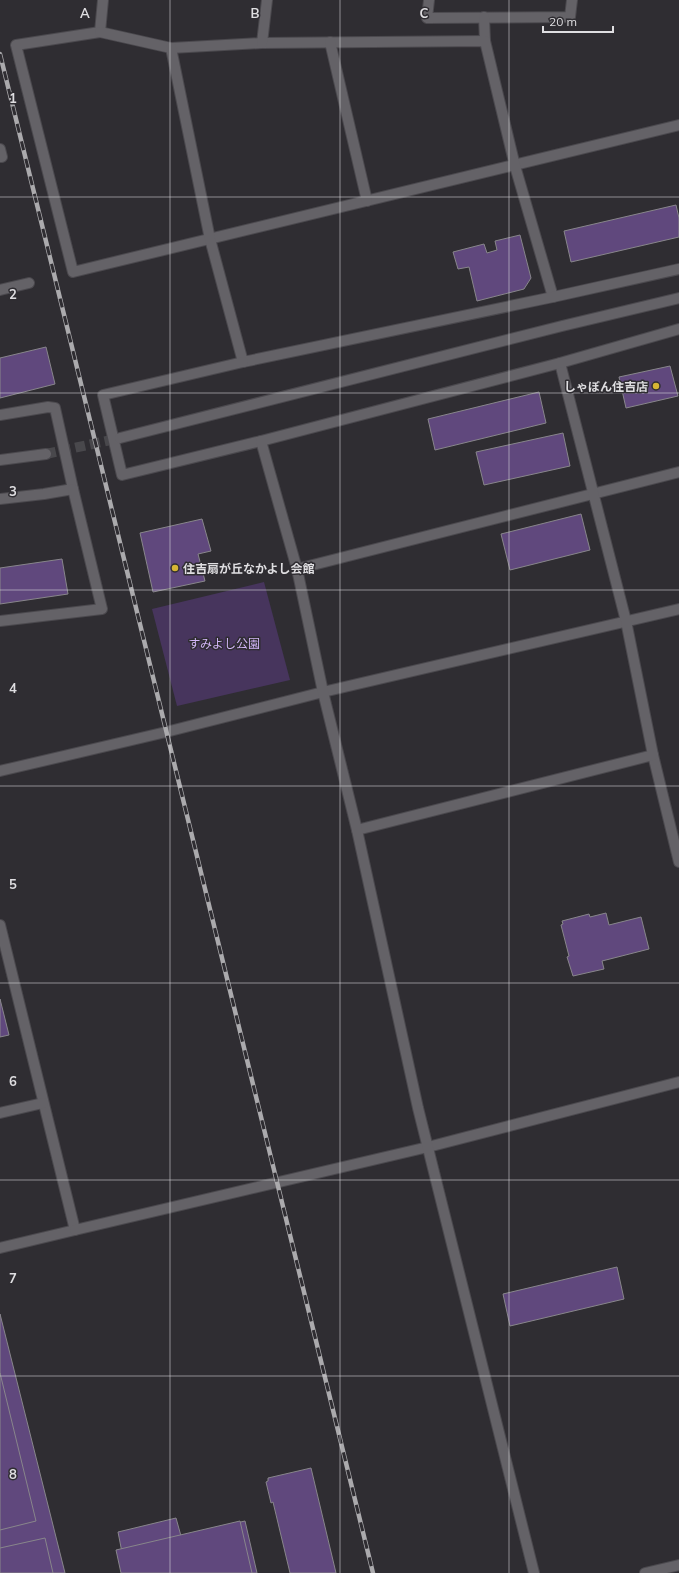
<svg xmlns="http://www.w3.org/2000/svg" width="679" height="1573" font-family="Mulish,'Noto Sans JP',sans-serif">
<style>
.green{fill:#47355d}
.building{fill:#60487d;stroke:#88868b}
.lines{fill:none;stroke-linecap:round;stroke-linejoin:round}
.tertiary-tunnel{stroke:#49484c;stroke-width:10;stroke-dasharray:10 5;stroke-linecap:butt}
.minor-casing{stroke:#4b494e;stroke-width:12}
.tertiary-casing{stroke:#4b494e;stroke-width:12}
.minor{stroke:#646267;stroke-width:10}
.tertiary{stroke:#646267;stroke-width:10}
.rail-casing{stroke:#abaaad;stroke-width:4.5}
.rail{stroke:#2f2d32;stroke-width:3;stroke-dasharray:9;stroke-linecap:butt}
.grid{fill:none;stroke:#dfdee1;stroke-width:1;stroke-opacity:0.55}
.poi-dot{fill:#d6b534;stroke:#2f2d32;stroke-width:1.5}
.labels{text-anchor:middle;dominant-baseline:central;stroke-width:3;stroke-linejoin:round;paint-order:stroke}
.poi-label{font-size:12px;font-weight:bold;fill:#dfdee1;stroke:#2f2d32;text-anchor:end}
.park-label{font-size:12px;fill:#d2b6f7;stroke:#2f2d32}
.grid-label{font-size:13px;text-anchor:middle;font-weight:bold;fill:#dfdee1;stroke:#2f2d32;stroke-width:3;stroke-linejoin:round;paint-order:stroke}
</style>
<rect width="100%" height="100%" fill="#2f2d32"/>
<path class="green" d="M264,582L290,680L177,706L152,609Z"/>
<g class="building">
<path d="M676,205L679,218V237L571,262L564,231Z"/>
<path d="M520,235L531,278L524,289L477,301L469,267L458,269L453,252L484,244L487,253L497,250L495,241Z"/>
<path d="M46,347L55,384L0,398V358Z"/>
<path d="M670,366L678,396L626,408L619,377Z"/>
<path d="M539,392L546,423L435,450L428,419Z"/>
<path d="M563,433L570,466L484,485L476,452Z"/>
<path d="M581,514L590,550L510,570L501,534Z"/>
<path d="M202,519L211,551L198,554L205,581L153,592L140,533Z"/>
<path d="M62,559L68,594L0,604V568Z"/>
<path d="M606,913L609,925L641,917L649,949L602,961L604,969L573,976L567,957L569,956L561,925L563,924L562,921L589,914L590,917Z"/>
<path d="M0,999L9,1035L0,1037Z"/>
<path d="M617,1267L624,1299L510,1326L503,1294Z"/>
<path d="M0,1314L65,1573H0Z"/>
<path d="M0,1373L36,1521L0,1530Z"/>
<path d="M311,1468L336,1573H290L273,1502L271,1503L266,1482L268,1481V1478Z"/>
<path d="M176,1518L181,1536L245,1521L257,1573H126L118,1532Z"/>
<path d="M240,1521L252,1573H121L116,1550Z"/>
<path d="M45,1538L53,1573H0V1548Z"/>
</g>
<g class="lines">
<path class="tertiary-tunnel" d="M46,454L120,438"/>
<defs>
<g id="minor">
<path d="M103,0L100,32L16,45L73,272L679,125"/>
<path d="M429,0L427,18L570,17L572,0"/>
<path d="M484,17L485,41"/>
<path d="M100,32L171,48L262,43L485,41L515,166L553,297"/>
<path d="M330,42L367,201"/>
<path d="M262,43L267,0"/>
<path d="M171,48L210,239L243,362L553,297L679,269"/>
<path d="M0,149L2,157H0"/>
<path d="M0,290L29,283"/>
<path d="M243,362L103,395L122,475L261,441"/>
<path d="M0,415L48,407L55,408L73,489L44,494L0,499"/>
<path d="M297,569L679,472"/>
<path d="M0,621L102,609L73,489"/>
<path d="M653,755L679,862"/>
<path d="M0,771L166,732L323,692L679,609"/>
<path d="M357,830L653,755L626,621L560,363"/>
<path d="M0,925L75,1230L0,1248"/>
<path d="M0,1113L43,1103"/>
<path d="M75,1230L428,1147L679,1082"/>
<path d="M534,1573L418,1108L357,830L323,692L297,569L261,441L560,363L679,329"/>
<path d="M645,1573L679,1565"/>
</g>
<g id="tertiary">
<path d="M120,438L562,326L679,298"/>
<path d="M0,460L46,454"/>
</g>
</defs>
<use href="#minor" class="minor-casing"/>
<use href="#tertiary" class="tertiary-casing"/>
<use href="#minor" class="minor"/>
<use href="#tertiary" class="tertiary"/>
<defs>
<path id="rail" d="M0,54L373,1573"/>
</defs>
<use href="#rail" class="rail-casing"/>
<use href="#rail" class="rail"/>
</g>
<path class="grid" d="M170,0V1573M340,0V1573M509,0V1573M0,197H679M0,393H679M0,590H679M0,786H679M0,983H679M0,1180H679M0,1376H679"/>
<g class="poi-dot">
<circle cx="656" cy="386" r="4"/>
<circle cx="175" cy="568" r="4"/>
</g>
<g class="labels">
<g class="poi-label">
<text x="648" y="386">しゃぼん住吉店</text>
<text x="183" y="568" text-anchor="start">住吉扇が丘なかよし会館</text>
</g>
<g class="park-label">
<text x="224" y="643">すみよし公園</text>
</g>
</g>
<g class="grid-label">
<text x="85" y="18">A</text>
<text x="255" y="18">B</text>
<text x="424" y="18">C</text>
<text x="13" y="103">1</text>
<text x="13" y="299">2</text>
<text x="13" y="496">3</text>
<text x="13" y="693">4</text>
<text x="13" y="889">5</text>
<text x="13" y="1086">6</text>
<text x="13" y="1283">7</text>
<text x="13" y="1479">8</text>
</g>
<path d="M543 26v6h70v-6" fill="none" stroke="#dfdee1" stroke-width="2"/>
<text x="549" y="26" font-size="12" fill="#dfdee1" stroke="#2f2d32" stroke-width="3" paint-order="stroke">20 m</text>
</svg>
